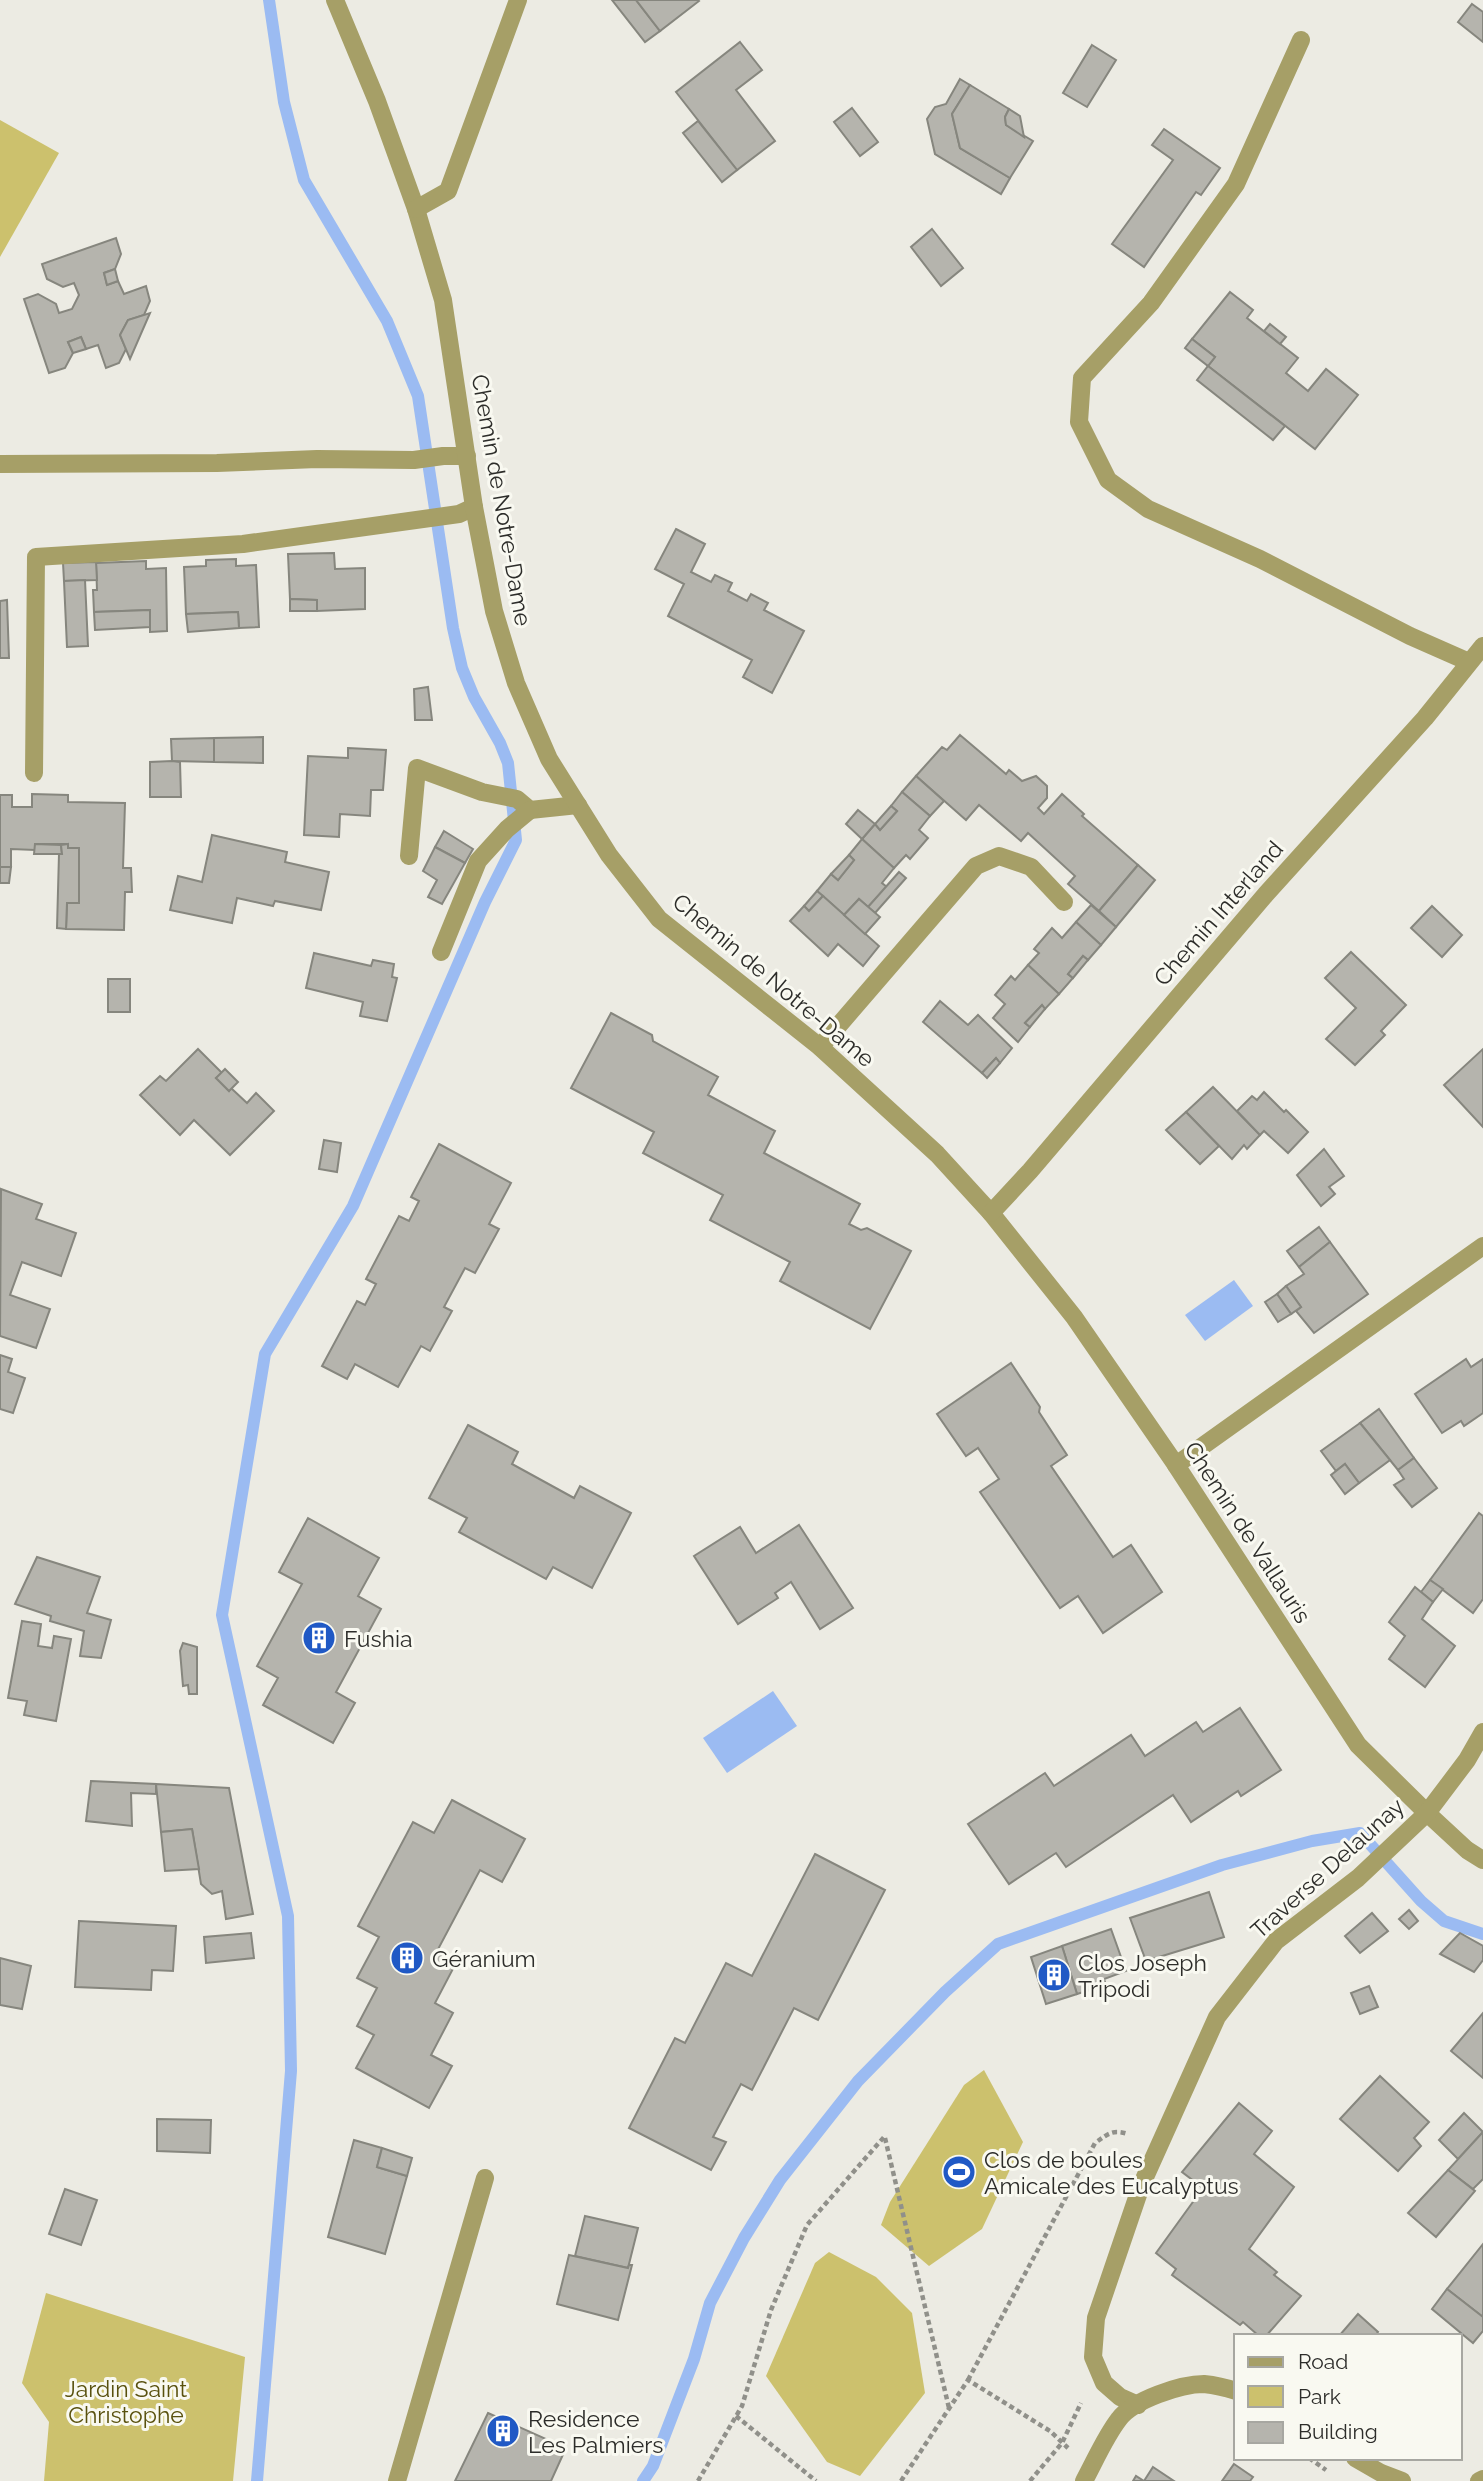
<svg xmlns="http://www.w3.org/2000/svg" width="1483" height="2481" font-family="Raleway,sans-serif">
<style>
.green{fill:#ccc16d}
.water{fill:#9bbbf2}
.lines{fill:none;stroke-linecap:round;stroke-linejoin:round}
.stream{stroke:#9bbbf2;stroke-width:12}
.building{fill:#b5b4ad;stroke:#86867e;stroke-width:2}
.path{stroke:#90908a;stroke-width:4.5;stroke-dasharray:5 3.5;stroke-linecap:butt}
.service{stroke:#a69f67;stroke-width:18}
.minor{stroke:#a69f67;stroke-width:18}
.labels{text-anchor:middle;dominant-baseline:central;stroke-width:6;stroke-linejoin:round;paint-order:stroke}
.street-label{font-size:23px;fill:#2d2d2a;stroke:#f9f9f1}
.poi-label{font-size:23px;fill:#2d2d2a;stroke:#f9f9f1;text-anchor:start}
.park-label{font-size:23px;fill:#59510e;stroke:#f9f9f1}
</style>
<rect width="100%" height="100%" fill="#ecebe3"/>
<g class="green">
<path d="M0,120L59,153L0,257Z"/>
<path d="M984,2070L1023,2142L982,2229L929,2266L881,2225L890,2202L964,2085Z"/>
<path d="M829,2252L876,2277L912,2313L925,2393L860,2476L827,2462L766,2376L815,2263Z"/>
<path d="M46,2293L245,2357L233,2481H44L49,2422L22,2383Z"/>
</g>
<g class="water">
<path d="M1234,1280L1253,1306L1205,1341L1185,1315Z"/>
<path d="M773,1691L797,1726L727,1773L703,1738Z"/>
</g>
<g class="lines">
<g class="stream">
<path d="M257,2481L291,2071L288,1916L222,1615L265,1354L353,1206L485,902L516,840L508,763L500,743L474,697L462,668L453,628L418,396L387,321L304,180L284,102L269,0"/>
<path d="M643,2481L653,2466L694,2359L710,2303L744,2238L780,2180L858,2081L945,1992L998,1944L1222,1865L1312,1841L1360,1833L1421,1901L1444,1921L1483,1934"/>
</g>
</g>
<g class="building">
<path d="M612,0H636L660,31L645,42Z"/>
<path d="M636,0H698L699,1L660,31Z"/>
<path d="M1472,4L1483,12V42L1458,22Z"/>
<path d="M740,42L762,70L736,90L775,141L737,170L676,92Z"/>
<path d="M1092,45L1116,60L1087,107L1063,93Z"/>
<path d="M960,79L970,85L952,114L960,148L1010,178L1001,194L935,154L927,119L935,107L946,104Z"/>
<path d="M970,85L1009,109L1005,117L1006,125L1033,141L1010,178L960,148L952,114Z"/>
<path d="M852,108L878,142L860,156L834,122Z"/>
<path d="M1009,109L1020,116L1024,137L1006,125L1005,117Z"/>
<path d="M698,121L737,170L722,182L683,133Z"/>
<path d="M1164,129L1220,168L1201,195L1196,192L1144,267L1112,244L1173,160L1152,145Z"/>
<path d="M932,229L963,268L941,286L911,247Z"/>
<path d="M116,238L121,254L115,269L104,273L107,285L118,281L124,294L146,286L150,301L144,315L128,320L120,335L126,349L119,363L106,368L98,345L86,349L81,337L68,342L73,353L65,368L49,373L24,299L38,294L56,304L59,313L72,309L79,295L74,283L63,287L47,279L42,264Z"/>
<path d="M115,269L118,281L107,285L104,273Z"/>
<path d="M1230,292L1253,310L1247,318L1298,358L1286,373L1308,391L1326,369L1358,395L1315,449L1208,366L1215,357L1192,339Z"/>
<path d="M150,313L130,359L120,335L128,320Z"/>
<path d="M1270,324L1286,337L1280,344L1264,331Z"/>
<path d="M81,337L86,349L73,353L68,342Z"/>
<path d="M1192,339L1215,357L1208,366L1185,348Z"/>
<path d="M1208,366L1285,426L1273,440L1197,380Z"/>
<path d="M676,529L705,544L691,572L711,582L715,575L732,583L728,591L747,601L751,594L768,603L764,610L804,631L772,693L743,677L752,660L668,616L684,584L655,569Z"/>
<path d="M334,553L335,569L365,568V609L317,611V600L290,599L288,554Z"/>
<path d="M236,559V566L256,565L259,627L239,628L238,612L186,614L184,567L206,566V560Z"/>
<path d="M146,561V569L166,568L167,631L150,632V610L94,612L93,590H97L96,563Z"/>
<path d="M96,562L97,580L64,581L63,563Z"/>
<path d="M85,580L88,646L67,647L64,581Z"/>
<path d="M290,599L317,600V611H290Z"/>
<path d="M7,600L9,658H0V601Z"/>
<path d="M150,610V627L95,630L94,612Z"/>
<path d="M238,612L239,628L188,632L186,614Z"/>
<path d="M428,687L432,720H415L414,689Z"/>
<path d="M960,735L1006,774L1009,770L1022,781L1036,776L1047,786V798L1038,808L1044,814L1062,794L1084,814L1082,816L1138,865L1099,911L1068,884L1075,876L1028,833L1021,841L979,805L966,820L916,776L942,747L947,750Z"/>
<path d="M263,737V763L214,762V738Z"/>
<path d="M214,738V762L172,761L171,739Z"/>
<path d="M348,748L386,750L383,790H371L370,816L340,814L339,837L304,835L308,756L348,758Z"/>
<path d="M172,761L180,762L181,797H150V762Z"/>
<path d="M916,776L944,801L930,816L902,792Z"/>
<path d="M902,792L930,816L919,830L928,838L910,859L906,855L894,868L862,839L875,824L880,830L897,811L891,806Z"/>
<path d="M32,794L68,795V802L125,803L123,868H131L132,892H125L124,930L66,929L67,903H79V848H68V844H35V850L11,849V867H0V795H12V807H32Z"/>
<path d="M891,806L897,811L880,830L875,824Z"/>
<path d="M858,810L875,824L862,839L846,824Z"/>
<path d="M444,831L473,849L465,863L435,847Z"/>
<path d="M212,835L287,852L285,862L329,872L321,910L275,901L273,906L237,898L232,923L170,910L178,876L202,882Z"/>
<path d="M862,839L894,868L882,883L887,887L868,907L859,899L844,915L817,891L831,874L838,880L854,860L849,855Z"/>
<path d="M35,844L61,845L62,854H34Z"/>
<path d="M68,844V848H79V903H67L66,929L57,928L59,854H62L61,845Z"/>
<path d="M435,847L465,863L442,904L428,897L437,880L423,871Z"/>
<path d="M849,855L854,860L838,880L831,874Z"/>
<path d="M1138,865L1155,880L1116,927L1099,911Z"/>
<path d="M0,867H11L9,883H0Z"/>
<path d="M899,872L906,878L875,913L868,907Z"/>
<path d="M817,891L823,896L809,911L804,906Z"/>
<path d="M823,896L879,946L863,966L838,944L828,956L790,921L804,906L809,911Z"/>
<path d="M859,899L880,917L865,934L844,915Z"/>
<path d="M1091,905L1116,927L1101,945L1076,922Z"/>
<path d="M1432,906L1462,935L1442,957L1411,928Z"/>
<path d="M1076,922L1101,945L1088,960L1083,956L1068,974L1073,978L1059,994L1028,965L1039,953L1034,949L1052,928L1062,938Z"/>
<path d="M1351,952L1406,1005L1381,1031L1385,1035L1355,1065L1326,1039L1356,1008L1325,978Z"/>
<path d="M314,953L371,966L373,960L394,964L392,977L397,978L387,1021L360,1016L363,1002L306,988Z"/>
<path d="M1083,956L1088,960L1073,978L1068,974Z"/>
<path d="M1028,965L1059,994L1045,1009L1042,1005L1025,1023L1030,1027L1018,1042L993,1018L1005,1004L995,995L1011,976L1015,980Z"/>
<rect x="108" y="979" width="22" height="33"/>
<path d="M940,1001L968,1025L978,1015L1012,1048L1000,1063L996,1058L982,1073L923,1022Z"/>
<path d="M1042,1005L1045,1009L1030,1027L1025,1023Z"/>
<path d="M611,1013L652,1035L653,1041L718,1077L708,1095L775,1131L764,1153L860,1204L849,1224L861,1230L867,1228L911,1251L870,1329L780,1281L790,1262L710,1220L723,1195L643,1153L654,1132L571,1088Z"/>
<path d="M198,1049L222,1073L216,1078L229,1091L231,1088L247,1103L256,1093L274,1111L230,1155L194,1120L180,1135L140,1095L160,1076L166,1081Z"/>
<path d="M1483,1049V1127L1444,1085Z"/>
<path d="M996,1058L1000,1063L987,1078L982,1073Z"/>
<path d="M225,1069L238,1082L229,1091L216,1078Z"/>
<path d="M1213,1087L1260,1135L1247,1149L1244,1145L1232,1159L1186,1112Z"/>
<path d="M1264,1092L1284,1112L1286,1110L1308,1132L1288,1153L1264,1131L1260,1135L1237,1111L1252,1096L1257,1100Z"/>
<path d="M1186,1112L1219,1146L1200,1164L1166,1130Z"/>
<path d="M324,1140L341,1143L337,1172L319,1169Z"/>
<path d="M439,1144L511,1183L489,1224L499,1229L475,1273L465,1268L444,1307L452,1311L430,1351L421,1346L398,1387L355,1364L347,1379L322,1366L357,1301L365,1305L376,1284L366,1279L399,1216L409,1221L419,1201L411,1197Z"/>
<path d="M1324,1149L1344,1176L1329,1187L1335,1194L1321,1206L1297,1175Z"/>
<path d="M1,1189L42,1204L36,1219L76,1233L61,1276L22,1262L10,1295L50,1309L36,1348L0,1336Z"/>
<path d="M1319,1227L1330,1242L1299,1267L1287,1251Z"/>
<path d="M1330,1242L1368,1294L1314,1333L1296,1311L1301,1307L1286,1286L1304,1274L1299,1267Z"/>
<path d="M1286,1286L1301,1307L1291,1314L1277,1294Z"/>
<path d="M1277,1294L1291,1314L1278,1322L1265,1302Z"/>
<path d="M0,1355L12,1359L8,1372L25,1378L13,1413L0,1409Z"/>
<path d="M1466,1359L1471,1367L1483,1359V1413L1464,1426L1461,1421L1442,1433L1415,1394Z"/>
<path d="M1011,1363L1040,1407L1039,1412L1067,1455L1051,1466L1113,1557L1131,1545L1162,1592L1103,1633L1078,1596L1060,1608L980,1492L999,1479L978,1448L966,1456L937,1414Z"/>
<path d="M1379,1409L1414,1458L1398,1470L1360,1423Z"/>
<path d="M1360,1423L1390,1460L1359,1483L1345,1464L1336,1471L1321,1451Z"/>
<path d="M468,1425L518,1452L512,1464L574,1498L580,1486L631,1513L592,1588L553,1567L546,1579L459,1532L467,1518L429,1498Z"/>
<path d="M1414,1458L1437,1488L1412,1507L1394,1485L1404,1479L1398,1470Z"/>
<path d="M1345,1464L1359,1483L1345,1494L1331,1475Z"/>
<path d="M1479,1513L1483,1516V1599L1473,1613L1430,1580Z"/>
<path d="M308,1518L379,1558L358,1596L381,1609L336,1692L355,1703L333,1743L263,1705L278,1678L257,1666L302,1584L279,1572Z"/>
<path d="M799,1525L853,1608L820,1629L791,1582L775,1593L778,1598L738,1624L694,1556L740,1527L756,1553Z"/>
<path d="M37,1557L100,1577L87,1613L111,1620L101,1658L80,1656L84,1631L50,1621L51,1616L15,1604Z"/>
<path d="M1430,1580L1443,1589L1433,1602L1421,1592Z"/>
<path d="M1415,1587L1433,1602L1422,1619L1455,1646L1425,1687L1389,1659L1405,1636L1389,1622Z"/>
<path d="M22,1621L41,1624L38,1646L52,1648L54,1636L71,1639L56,1721L24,1715L27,1701L8,1698Z"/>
<path d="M183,1643L197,1647V1694H189L188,1685L183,1686L180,1651Z"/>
<path d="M1240,1708L1281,1770L1241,1796L1238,1791L1191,1822L1173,1795L1066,1867L1056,1853L1009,1884L968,1824L1045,1773L1054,1786L1131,1735L1145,1756L1196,1722L1203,1732Z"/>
<path d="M91,1781L156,1784V1794L131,1793L132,1826L86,1821Z"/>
<path d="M156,1784L229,1788L253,1914L226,1919L222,1891L212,1894L201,1884L192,1829L161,1832Z"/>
<path d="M452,1800L525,1839L502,1882L480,1870L436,1953L456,1963L435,2003L453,2013L431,2055L452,2066L429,2108L356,2068L374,2035L357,2026L377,1988L357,1978L379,1937L358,1926L413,1822L434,1833Z"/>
<path d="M192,1829L199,1869L165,1871L161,1832Z"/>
<path d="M815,1854L885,1890L818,2020L794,2008L752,2090L741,2084L713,2137L726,2142L711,2170L629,2128L675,2038L685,2043L726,1963L752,1976Z"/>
<path d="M1209,1892L1224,1937L1146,1961L1130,1918Z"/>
<path d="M1409,1910L1418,1921L1409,1929L1399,1919Z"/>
<path d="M1372,1913L1388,1931L1360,1953L1345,1936Z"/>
<path d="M79,1921L176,1926L173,1971L152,1970L151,1990L75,1987Z"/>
<path d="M1111,1929L1126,1971L1104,1979L1106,1985L1077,1994L1062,1946Z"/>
<path d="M251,1933L254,1958L206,1963L204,1937Z"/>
<path d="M1460,1933L1483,1946V1960L1474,1972L1440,1954Z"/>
<path d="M1062,1946L1077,1994L1046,2004L1031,1957Z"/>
<path d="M0,1958L31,1966L22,2009L0,2005Z"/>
<path d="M1369,1986L1378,2007L1360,2014L1351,1993Z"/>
<path d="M1483,2013V2078L1451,2051Z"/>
<path d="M1380,2076L1429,2122L1414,2138L1421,2146L1398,2171L1340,2119Z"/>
<path d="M1239,2103L1272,2131L1254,2154L1294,2187L1249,2249L1277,2272L1274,2275L1301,2296L1266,2336H1259L1243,2322L1240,2325L1172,2275L1176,2269L1156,2253L1203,2188L1182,2172Z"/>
<path d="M1464,2113L1483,2132L1458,2159L1439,2140Z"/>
<path d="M157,2119L211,2120L210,2153L157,2151Z"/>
<path d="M1483,2132V2179L1473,2189L1448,2170Z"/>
<path d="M354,2140L382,2148L377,2167L407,2176L385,2254L328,2237Z"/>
<path d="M382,2148L412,2158L407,2176L377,2167Z"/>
<path d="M1448,2170L1475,2191L1436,2237L1408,2213Z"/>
<path d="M65,2189L97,2200L81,2245L49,2234Z"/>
<path d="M585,2216L638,2228L628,2268L575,2256Z"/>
<path d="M1483,2244V2317L1447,2289Z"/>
<path d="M569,2255L628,2268L629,2265H632L618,2320L557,2304Z"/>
<path d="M1447,2289L1483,2317V2331L1473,2343L1432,2309Z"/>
<path d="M1358,2314L1378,2332L1375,2336H1339Z"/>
<path d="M488,2413L566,2448L551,2481H455Z"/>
<path d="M1234,2464L1253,2477L1250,2481H1222Z"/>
<path d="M1153,2467L1174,2481H1133L1136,2476L1144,2481Z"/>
</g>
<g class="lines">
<g class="path">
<path d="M885,2138L949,2408"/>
<path d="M968,2380L1095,2143C1108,2134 1112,2129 1128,2134"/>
<path d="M736,2416L816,2481"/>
<path d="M1309,2458L1326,2470"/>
<path d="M698,2481L742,2406L771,2310L807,2225L884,2137"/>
<path d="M901,2481L968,2380L1050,2431L1068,2448"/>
<path d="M1030,2481L1062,2443L1081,2403"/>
</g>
<g class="service">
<path d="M0,464L217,463L317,459L414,460L443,456H467"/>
<path d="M34,773L36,557L243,544L459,514L474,507"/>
<path d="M409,856L417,768L482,792L517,799L530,810L578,805"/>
<path d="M441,952L478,861L507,829L530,810"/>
<path d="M820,1047L976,866L999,856L1031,867L1064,902"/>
<path d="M1176,1465L1483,1246"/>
<path d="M397,2481L485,2178"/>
</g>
<g class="minor">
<path d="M335,0L377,101L416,209L443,300L474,507L494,611L516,683L549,759L609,855L659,919L820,1047L937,1154L991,1213L1074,1317L1176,1465L1358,1745L1427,1813L1467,1850L1483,1860"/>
<path d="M1301,40L1236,184L1151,303L1082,378L1079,422L1108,480L1148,509L1260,559L1410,636L1469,662"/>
<path d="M416,209L448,191L518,0"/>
<path d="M991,1213L1030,1171L1266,894L1425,718L1483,646"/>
<path d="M1138,2405L1120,2397L1104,2383L1093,2357L1096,2318L1141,2186L1217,2017L1276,1941L1358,1878L1427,1813L1467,1760L1483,1732"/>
<path d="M1355,2458L1381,2473L1402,2481"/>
<path d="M1084,2481C1095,2461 1105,2437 1119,2419C1133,2400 1181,2384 1204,2384C1214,2385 1227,2388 1236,2391"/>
<path d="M1479,2481L1483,2479"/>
</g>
</g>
<defs>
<symbol id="building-disc" viewBox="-11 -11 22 22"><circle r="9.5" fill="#2059c5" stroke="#f9f9f1"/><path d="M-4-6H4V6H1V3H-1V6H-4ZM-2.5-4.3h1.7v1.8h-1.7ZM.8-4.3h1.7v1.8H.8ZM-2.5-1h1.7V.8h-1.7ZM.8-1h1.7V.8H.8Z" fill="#fff"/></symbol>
<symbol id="stadium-disc" viewBox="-11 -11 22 22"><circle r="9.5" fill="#2059c5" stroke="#f9f9f1"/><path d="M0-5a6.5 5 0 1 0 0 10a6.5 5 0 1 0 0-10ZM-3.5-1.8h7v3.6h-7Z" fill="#fff"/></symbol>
</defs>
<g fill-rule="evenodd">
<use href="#building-disc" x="300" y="1619" width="38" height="38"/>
<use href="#building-disc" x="388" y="1939" width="38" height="38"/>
<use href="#building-disc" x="1035" y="1956" width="38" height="38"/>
<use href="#stadium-disc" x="940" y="2153" width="38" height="38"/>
<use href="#building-disc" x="484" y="2412" width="38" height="38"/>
</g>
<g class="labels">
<g class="street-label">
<text transform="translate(502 500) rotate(80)">Chemin de Notre-Dame</text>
<text transform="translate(1218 913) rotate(-49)">Chemin Interland</text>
<text transform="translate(774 980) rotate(40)">Chemin de Notre-Dame</text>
<text transform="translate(1248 1532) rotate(57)">Chemin de Vallauris</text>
<text transform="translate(1327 1868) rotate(-42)">Traverse Delaunay</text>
</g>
<g class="poi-label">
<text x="344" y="1638">Fushia</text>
<text x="432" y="1958">Géranium</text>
<text x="1078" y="1962">Clos Joseph<tspan x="1078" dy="26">Tripodi</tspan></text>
<text x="984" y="2159">Clos de boules<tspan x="984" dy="26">Amicale des Eucalyptus</tspan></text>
<text x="528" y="2418">Residence<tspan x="528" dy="26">Les Palmiers</tspan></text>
</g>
<g class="park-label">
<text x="126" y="2388">Jardin Saint<tspan x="126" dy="26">Christophe</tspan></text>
</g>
</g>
<rect x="1234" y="2334" width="228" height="126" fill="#f9f9f1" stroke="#a7a7a1" stroke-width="2"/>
<rect x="1248" y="2357" width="35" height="10" fill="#a69f67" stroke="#a7a7a1" stroke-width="2"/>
<text x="1298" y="2369" font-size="21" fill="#2d2d2a">Road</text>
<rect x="1248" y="2386" width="35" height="21" fill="#ccc16d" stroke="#a7a7a1" stroke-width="2"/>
<text x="1298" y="2404" font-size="21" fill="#2d2d2a">Park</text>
<rect x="1248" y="2422" width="35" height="21" fill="#b5b4ad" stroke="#a7a7a1" stroke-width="2"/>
<text x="1298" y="2439" font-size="21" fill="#2d2d2a">Building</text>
</svg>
